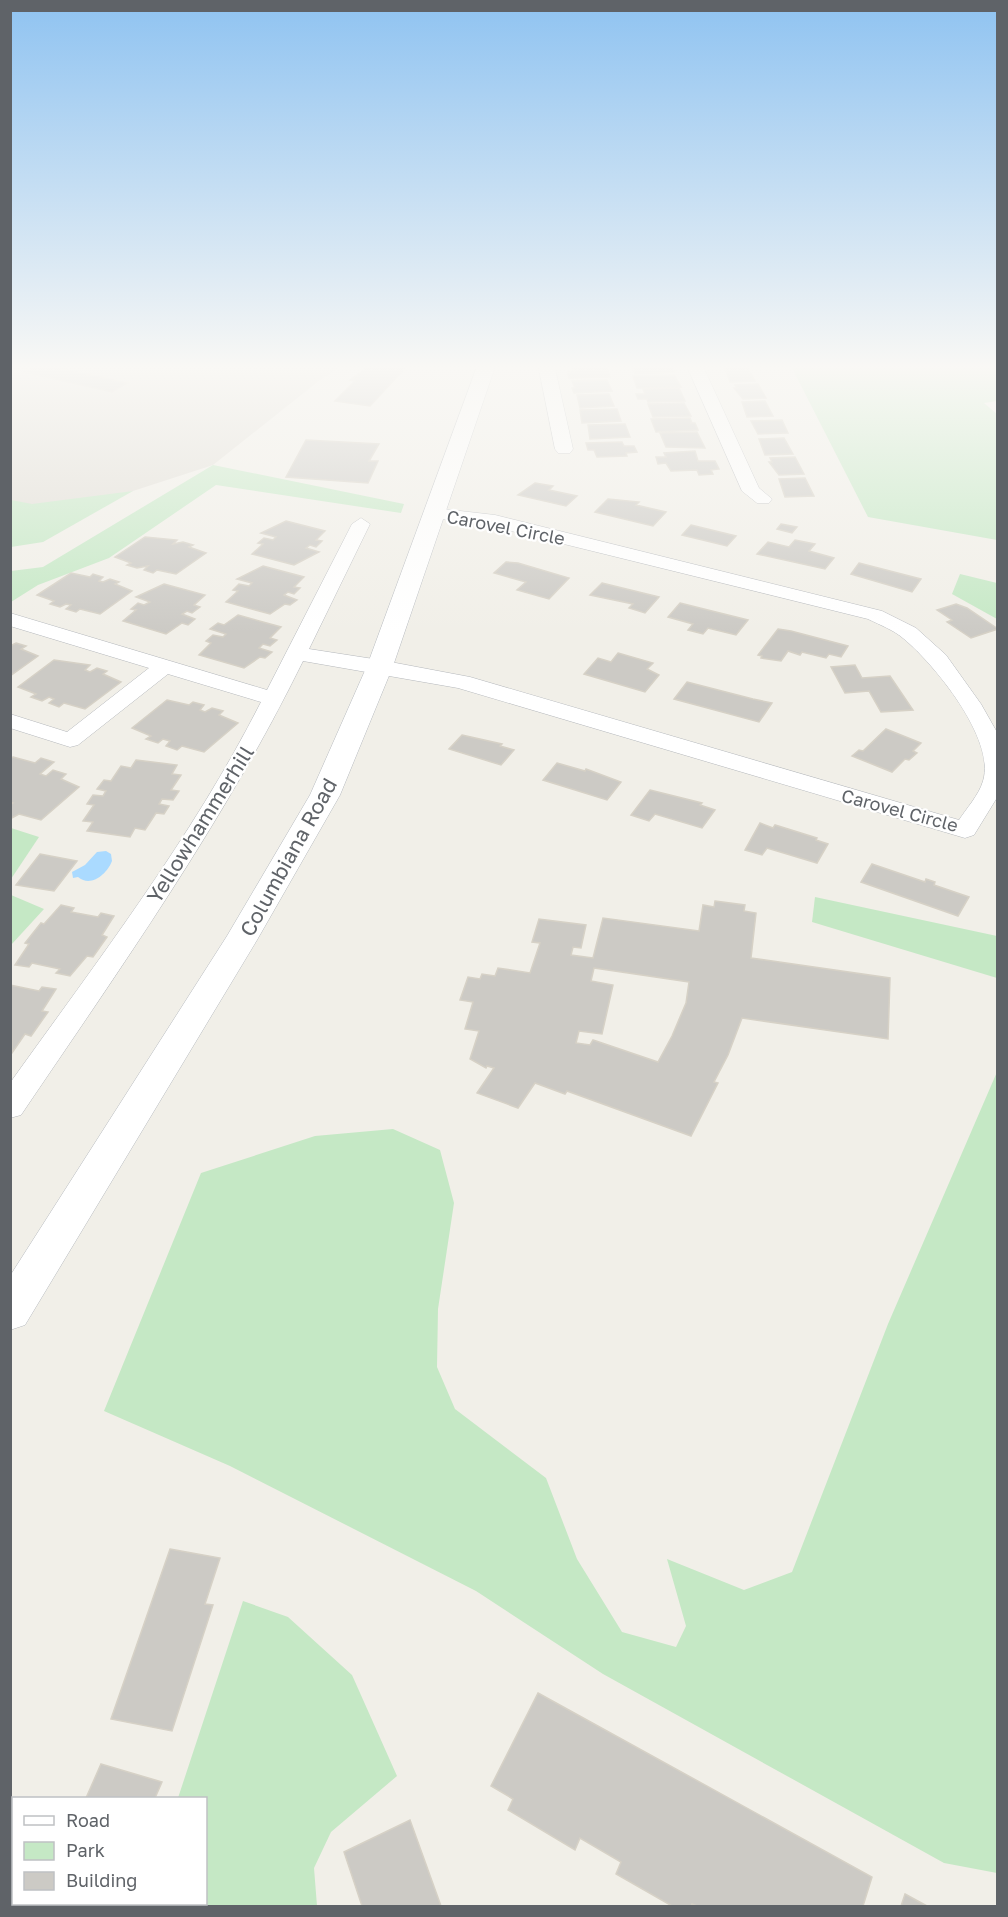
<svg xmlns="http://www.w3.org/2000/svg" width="1008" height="1917" font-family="'Golos Text',sans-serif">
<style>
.education{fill:#e1ded6}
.green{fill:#c5e8c5}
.water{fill:#aadaff}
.building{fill:#cccac5;stroke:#d6d1c6;stroke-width:1.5;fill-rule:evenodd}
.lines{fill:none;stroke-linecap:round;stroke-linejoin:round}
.minor-casing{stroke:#b5b8bc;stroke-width:1}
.secondary-casing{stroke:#b6babf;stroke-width:1}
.minor{fill:#fff;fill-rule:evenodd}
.secondary{fill:#fff;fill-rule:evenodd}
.labels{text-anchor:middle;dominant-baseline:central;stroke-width:4.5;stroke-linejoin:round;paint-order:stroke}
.far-street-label{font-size:18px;fill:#5f6368;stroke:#fff}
.street-label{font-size:21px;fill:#5f6368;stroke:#fff}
</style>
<rect width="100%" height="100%" fill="#f1efe8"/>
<path class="education" d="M11,364H345L320,380L213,465L133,491L58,508L11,506Z"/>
<g class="green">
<path d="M790,364H989L997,369V401L984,403L997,414V540L868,517Z"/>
<path d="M213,465L404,504L401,513L216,485L109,558L38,585L11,602V571L43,567Z"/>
<path d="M133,491L43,542L11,547V500L32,504Z"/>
<path d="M960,574L997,583V619L952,594Z"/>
<path d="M11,828L39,837L11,879L10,828Z"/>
<path d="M11,895L44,909L11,945Z"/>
<path d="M815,897L997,936V978L812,922Z"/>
<path d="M997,1072V1873L944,1863L603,1674L476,1591L230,1466L104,1411L201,1173L315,1136L393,1129L440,1150L454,1203L438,1309L437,1367L455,1409L546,1478L577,1559L622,1632L676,1647L686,1626L667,1559L744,1590L792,1572L888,1324Z"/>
<path d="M243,1601L288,1617L352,1675L397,1776L331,1832L314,1868L317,1906H143L144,1904H206V1798H178Z"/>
</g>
<path class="water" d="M106,851L111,854L112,861C107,874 91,888 78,877L73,878L72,872L85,865L97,852Z"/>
<g class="building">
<path d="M41,364L127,383L112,392L24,372Z"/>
<path d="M371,364H409L370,406L335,401L355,381L350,380Z"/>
<path d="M631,364H665L664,366H672L675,372L635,374Z"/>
<path d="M606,365L610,377L569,378L567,372L574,371L570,366Z"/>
<path d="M725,368H748L755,381L730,382Z"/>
<path d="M674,375L681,387L637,388L633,376Z"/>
<path d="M607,380L612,391L574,393L572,388H575L572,381Z"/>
<path d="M758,384L766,398L743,399L734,388H737L735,385Z"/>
<path d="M679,388L685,401L648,402L647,399H638L636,394H645L643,389Z"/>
<path d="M609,394L614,406L580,408L577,395Z"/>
<path d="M742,402L765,401L773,416L747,417Z"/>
<path d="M684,403L691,416L653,417L648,404Z"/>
<path d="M617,409L621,421L582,423L580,410Z"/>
<path d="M690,418L692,423H690H695L698,430L656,432L651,419Z"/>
<path d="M782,420L788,433L758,434L751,421Z"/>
<path d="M625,424L630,437L590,439L588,425Z"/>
<path d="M697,432L705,448L666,447L660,433Z"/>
<path d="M759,439L784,438L793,454L765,455Z"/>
<path d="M306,440L379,444L369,461H378L368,483L286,477Z"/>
<path d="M622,442L624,446H634L637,452L626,453L627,456L597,457L594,450H588L586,443Z"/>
<path d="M695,451L698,461H715L719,469L711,470L713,474L699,475L697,470L671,471L666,463L658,464L656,457H666L664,453Z"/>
<path d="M795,457L804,474L779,475L769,462H772L770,458Z"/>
<path d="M779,479L805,478L814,496L785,497Z"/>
<path d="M535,483L553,486L549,490L577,496L566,506L518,495Z"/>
<path d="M608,499L639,502L636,505L666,512L653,526L595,512Z"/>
<path d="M286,521L325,531L316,540L322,541L316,547L310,545L306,548L319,552L294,565L252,554L263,544L258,543L264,538L273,540L276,537L261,533Z"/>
<path d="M781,524L797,527L792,533L777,529Z"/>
<path d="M691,525L736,536L727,546L682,535Z"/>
<path d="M145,537L177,540L173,544L183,542L193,545L189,547L206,553L176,574L157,570L153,573L144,570L148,566L137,568L127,565L131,563L115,557Z"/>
<path d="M795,540L815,544L809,551L834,558L825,569L757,554L768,542L789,547Z"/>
<path d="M506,562L518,563L569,578L549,599L517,590L526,582L494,573Z"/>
<path d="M859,563L921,579L912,592L851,574Z"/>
<path d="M263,566L304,577L294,587L300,588L294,594L288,592L284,595L297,600L290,605L285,604L270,614L226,602L238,591L233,590L239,584L249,586L252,583L237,579Z"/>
<path d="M71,573L90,577L93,574L103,577L99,581L103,582L110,579L119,582L115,584L132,591L100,614L80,609L76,612L66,609L71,605L66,604L60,607L50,604L54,601L37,595Z"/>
<path d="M602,583L659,597L645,613L629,608L633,604L590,595Z"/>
<path d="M164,584L205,595L194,605L200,607L192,613L187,611L182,614L195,619L188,625L182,623L166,634L123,621L136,610L131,609L138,603L144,605L150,602L136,597Z"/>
<path d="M680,603L748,620L736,635L708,628L703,634L688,630L693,624L668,617Z"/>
<path d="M956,604L967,608L998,629L971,638L947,622L952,620L937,610Z"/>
<path d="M238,615L281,627L270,638L277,640L270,646L263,644L259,648L272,652L265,658L260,657L244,668L199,655L211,643L206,641L213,635L223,637L226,634L210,629L218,623L224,625Z"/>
<path d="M778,629L791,631L848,646L841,657L829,654L826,658L802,652L800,655L788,651L781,661L761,658L762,656L758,655Z"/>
<path d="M16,643L26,646L21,649L38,656L10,676V646Z"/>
<path d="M618,653L653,663L647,669L659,675L645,692L584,674L598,658L611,662Z"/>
<path d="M54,660L90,665L85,670L90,672L97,668L107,671L103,674L121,682L85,709L64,703L59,707L49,703L54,699L49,697L42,701L31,697L36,694L18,687Z"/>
<path d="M855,665L862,678L890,676L913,710L881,712L869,691L845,693L831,667Z"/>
<path d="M687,682L753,699L772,703L759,722L674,699Z"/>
<path d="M167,700L189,705L193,702L204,705L200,710L205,712L212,708L223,711L219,715L238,723L204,752L182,746L177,750L166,746L170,741L163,739L158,743L146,739L151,736L132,728Z"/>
<path d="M886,729L921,743L913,751L917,753L909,760L905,759L892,772L852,756L859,750L863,751Z"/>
<path d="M462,735L502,744L500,746L514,750L501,765L449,749Z"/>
<path d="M13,757L35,763L41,758L54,762L40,774L46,776L53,770L66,774L61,779L79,787L41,820L19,814L10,819V805L13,803L10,802V759Z"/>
<path d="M136,760L177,765L172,774L181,775L171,790L179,791L173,800L162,799L159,804L169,806L164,814L156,813L145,830L135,828L130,837L87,831L93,822L83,821L94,805L87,804L93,795L103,796L106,791L97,789L104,780L111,781L121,766L131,768Z"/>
<path d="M557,763L585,771L586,769L621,782L607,800L543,780Z"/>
<path d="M650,790L702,803L700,805L715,810L702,828L655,814L649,821L631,815Z"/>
<path d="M760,823L773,828L775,825L817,838L816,840L828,844L817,863L767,848L762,855L745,850Z"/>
<path d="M40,854L77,861L54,891L16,885Z"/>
<path d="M872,864L925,882L926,879L935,882L934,885L969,897L958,916L861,882Z"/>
<path d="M715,901L745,905L744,911L756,913L751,958L890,978L888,1039L742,1018L728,1055L714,1082L718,1083L691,1136L567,1091L565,1094L535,1083L518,1108L477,1093L494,1068L487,1066L486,1068L470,1059L479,1031L465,1029L473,1002L460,1000L468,977L480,979L482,974L495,976L498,968L530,973L540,943L532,942L539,919L586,925L581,948L573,947L571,955L593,958L603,918L699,931L703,905L714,907ZM594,968L689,982L686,1003L672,1036L658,1062L593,1040L590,1045L576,1043L579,1031L602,1034L613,985L591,981Z"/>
<path d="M61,905L74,908L71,912L98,917L101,913L114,916L102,935L107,937L93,957L87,956L70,976L56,973L60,969L32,963L29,967L15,965L29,944L25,943L41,923L44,924Z"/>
<path d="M10,985L39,991L42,987L56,989L42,1011L48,1012L31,1036L25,1034L12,1053Z"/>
<path d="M170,1549L220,1558L205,1604L213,1605L172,1731L111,1719Z"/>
<path d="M538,1693L872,1877L863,1906H697L692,1904L691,1906H672L616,1874L621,1862L580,1838L575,1850L508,1810L513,1799L491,1786Z"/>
<path d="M101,1764L162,1782L155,1798H86Z"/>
<path d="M410,1820L441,1906H362L344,1852Z"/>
<path d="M905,1894L927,1906H901Z"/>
<path d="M41,1904H113L112,1906H40Z"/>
</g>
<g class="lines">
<defs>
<g id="minor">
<path d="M538,364H554L573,449L570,453H558L555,449Z"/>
<path d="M686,364H702L759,488L772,499L769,503H757L742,491Z"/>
<path d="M434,508L495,515L882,611L916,628L946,655L981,704L998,734V796L974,835L965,838L458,688L303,661C224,822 121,967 21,1115L10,1118V1083C98,960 192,838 261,702L168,674L78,745L70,747L10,728V714L67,732L149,668L10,626V613L267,690L352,524L361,518L370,524L309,649L380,660L470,677L959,820C966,809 979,795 983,781C996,739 934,664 904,639C894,630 880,625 868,619L495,527L428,517L425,513L428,509Z"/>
</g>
<path id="secondary" d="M478,364H496L393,666L340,795L257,940L25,1325L10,1330V1276L227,936L310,795L367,666Z"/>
</defs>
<use href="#minor" class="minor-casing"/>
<use href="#secondary" class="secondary-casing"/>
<use href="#minor" class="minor"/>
<use href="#secondary" class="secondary"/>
</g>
<linearGradient id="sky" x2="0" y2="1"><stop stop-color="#8fc3f1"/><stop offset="0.58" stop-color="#f9f8f5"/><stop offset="1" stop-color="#f9f8f5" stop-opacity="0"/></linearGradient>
<rect width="1008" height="633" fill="url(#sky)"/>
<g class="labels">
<g class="far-street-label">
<text transform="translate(506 527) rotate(11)">Carovel Circle</text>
<text transform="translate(900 810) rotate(15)">Carovel Circle</text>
</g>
<g class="street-label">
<text transform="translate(200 824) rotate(-58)">Yellowhammerhill</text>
<text transform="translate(288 857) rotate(-61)">Columbiana Road</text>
</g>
</g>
<rect width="1008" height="1917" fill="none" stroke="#5f6368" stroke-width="24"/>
<rect x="12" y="1797" width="195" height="108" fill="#ffffff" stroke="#bfc1c3" stroke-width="1.5"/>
<rect x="24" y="1816" width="30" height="9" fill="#ffffff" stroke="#bfc1c3" stroke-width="1.5"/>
<text x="66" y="1827" font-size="18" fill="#5f6368">Road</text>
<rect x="24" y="1842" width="30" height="18" fill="#c5e8c5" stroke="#bfc1c3" stroke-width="1.5"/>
<text x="66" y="1857" font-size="18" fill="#5f6368">Park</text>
<rect x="24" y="1872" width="30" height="18" fill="#cccac5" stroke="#bfc1c3" stroke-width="1.5"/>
<text x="66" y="1887" font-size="18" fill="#5f6368">Building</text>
</svg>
